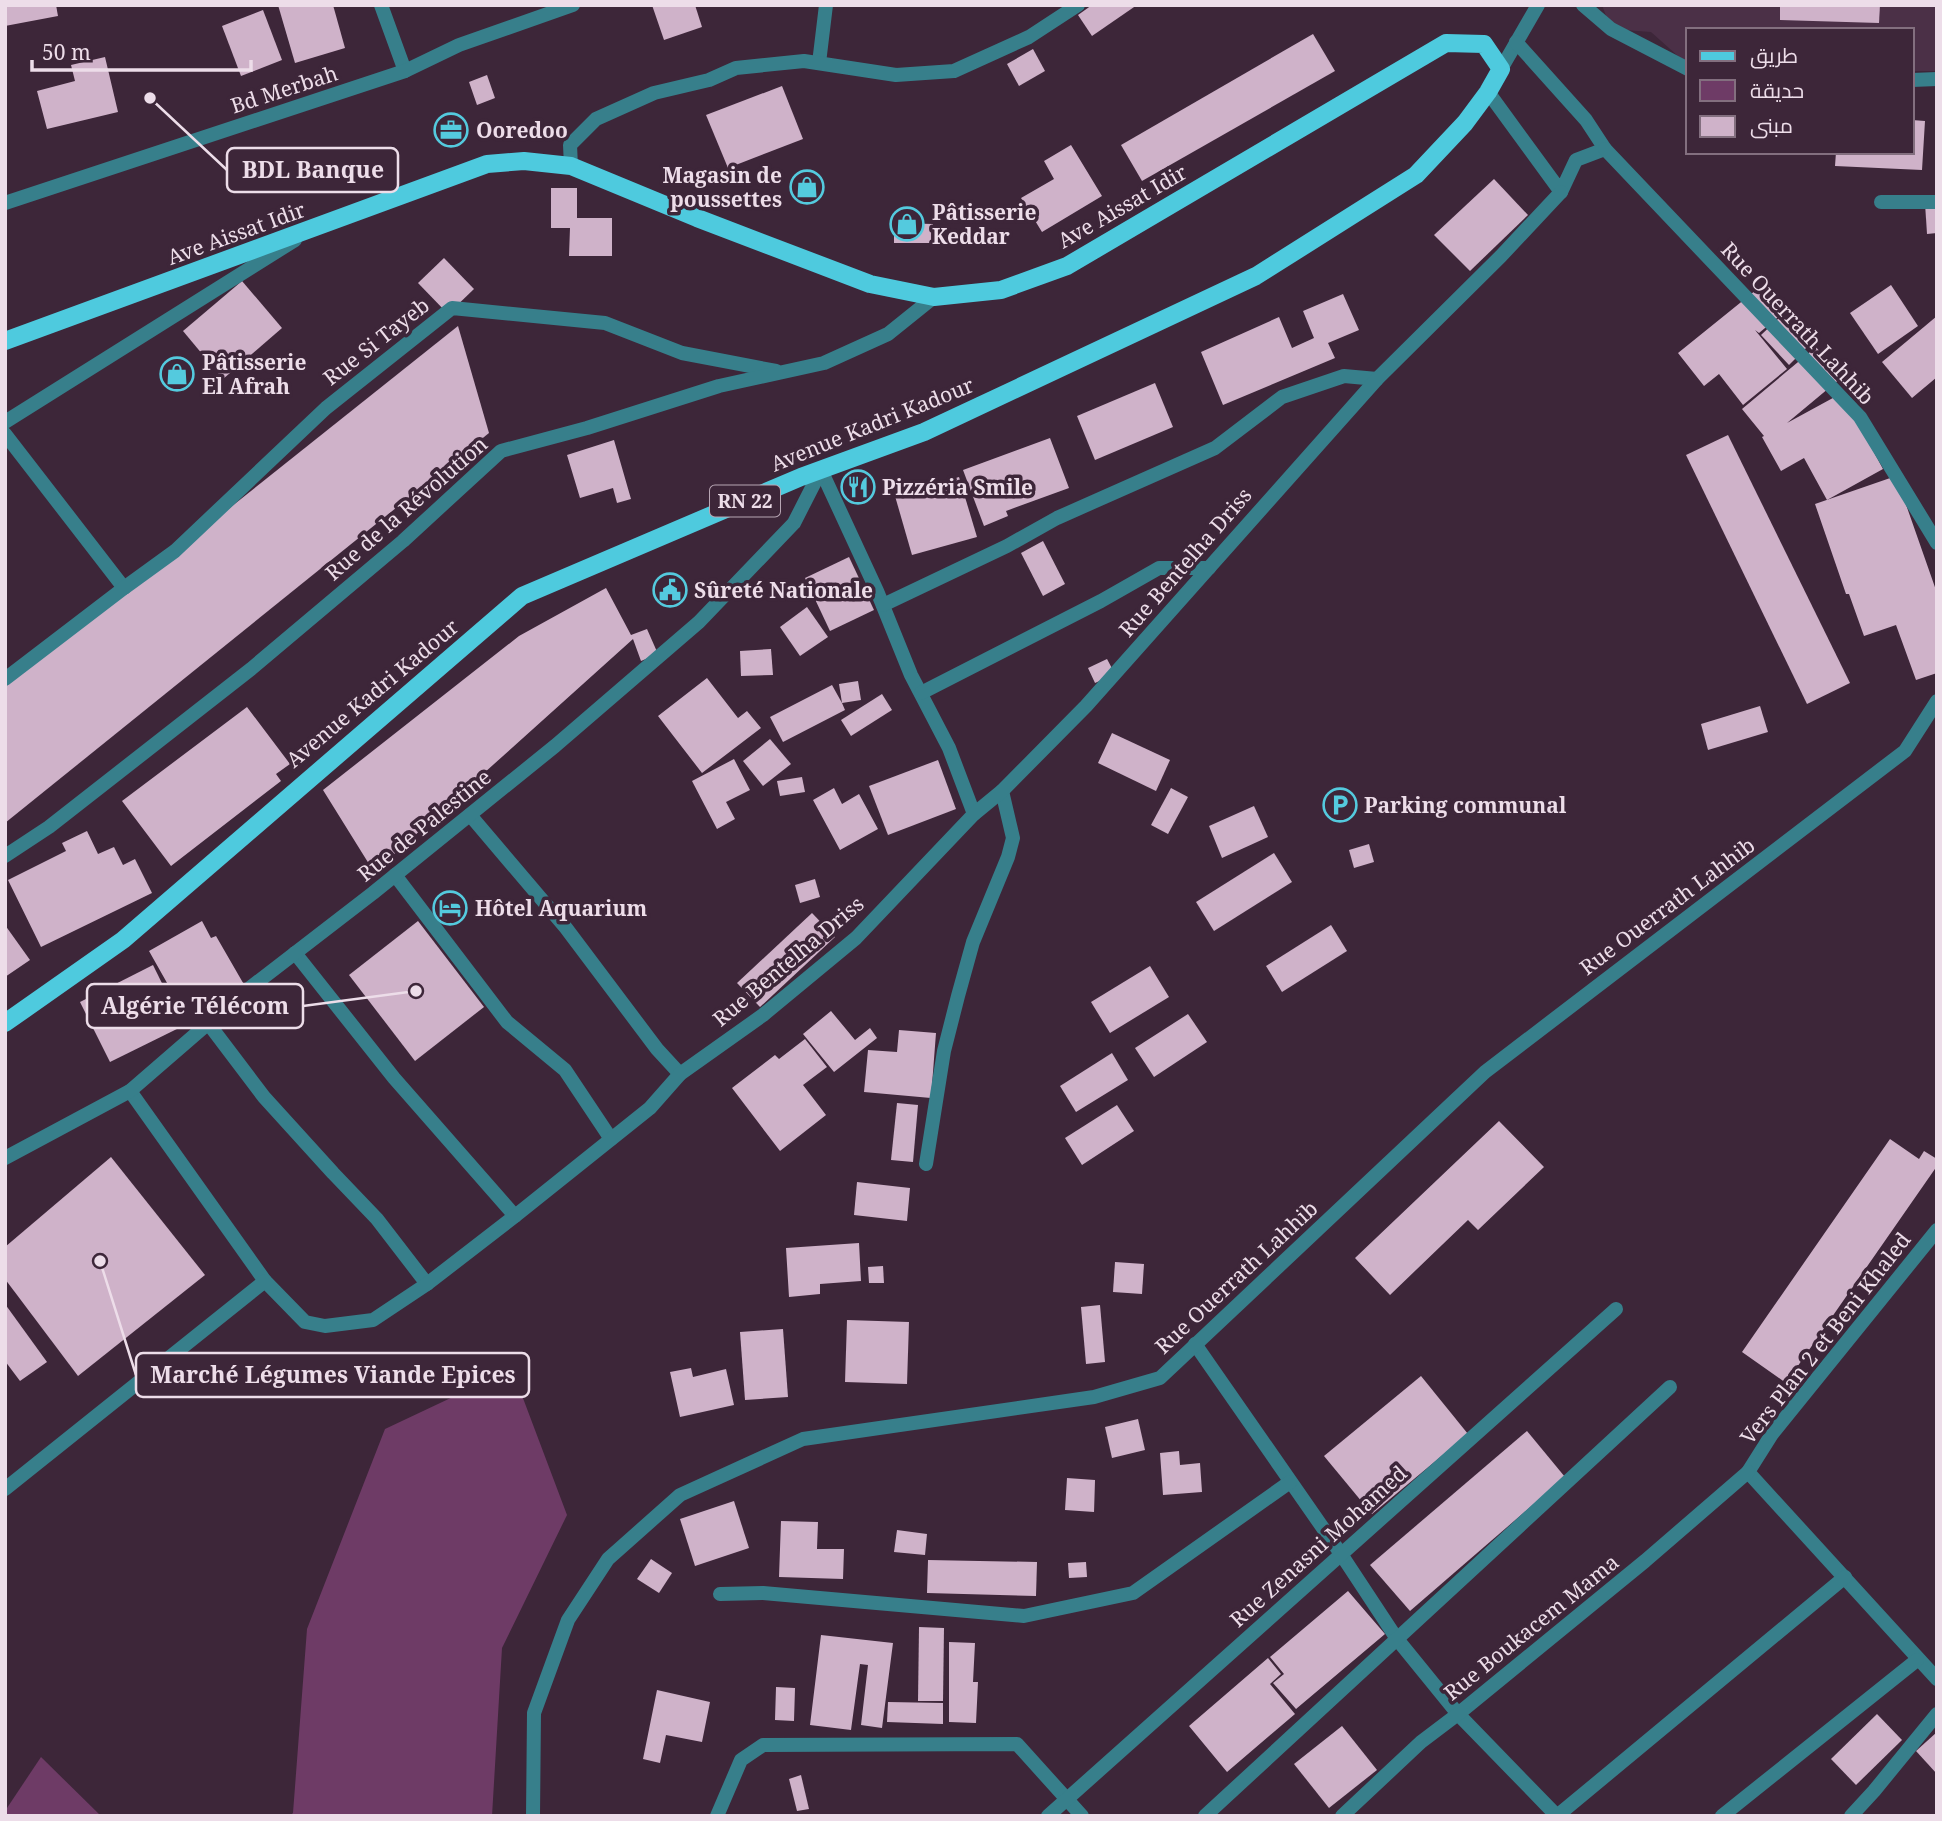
<svg xmlns="http://www.w3.org/2000/svg" width="1942" height="1821" font-family="'Noto Serif',Cairo,serif">
<style>
.built{fill:#4b3047}
.green{fill:#6e3b66}
.building{fill:#cfb2c9}
.lines{fill:none;stroke-linecap:round;stroke-linejoin:round}
.street{stroke:#377f8b;stroke-width:14}
.primary{stroke:#4ecade;stroke-width:18}
.labels{text-anchor:middle;dominant-baseline:central;stroke-width:7;stroke-linejoin:round;paint-order:stroke}
.shield{fill:#3d2639;stroke:#b8a6b4;stroke-width:2}
.shield-label{font-size:19px;font-weight:bold;fill:#eddde9}
.street-label{font-size:21px;fill:#eddde9;stroke:#3d2639}
.poi-label{font-size:21px;font-weight:bold;fill:#eddde9;stroke:#3d2639;text-anchor:start}
.leader{fill:none;stroke:#eddde9;stroke-width:2.5}
.callout-dot{fill:#eddde9;stroke:#3d2639;stroke-width:2.5}
.callout{fill:#3d2639;stroke:#eddde9;stroke-width:2.5}
.callout-label{font-size:23px;text-anchor:middle;font-weight:bold;fill:#eddde9}
</style>
<rect width="100%" height="100%" fill="#3d2639"/>
<path class="built" d="M1602,5H1937V71H1912V30H1688V65L1651,32L1611,29Z"/>
<g class="green">
<path d="M512,1369L567,1515L502,1648L492,1816H290L293,1813L307,1629L385,1429Z"/>
<path d="M41,1757L101,1816H5V1811Z"/>
</g>
<g class="building">
<path d="M5,5H56L58,16L5,26Z"/>
<path d="M278,5H333L345,48L295,63Z"/>
<path d="M652,5H695L702,27L664,40Z"/>
<path d="M1092,5H1137L1092,36L1078,15Z"/>
<path d="M1780,5H1880L1879,23L1780,20Z"/>
<path d="M263,10L282,60L241,76L222,26Z"/>
<path d="M1313,34L1335,71L1142,181L1121,145Z"/>
<path d="M1033,49L1045,71L1019,86L1007,64Z"/>
<path d="M105,57L118,112L47,129L37,91L75,81L71,65Z"/>
<path d="M487,75L495,98L477,105L469,82Z"/>
<path d="M782,86L803,139L728,168L706,115Z"/>
<path d="M1912,120L1925,121L1922,170L1835,166L1836,152H1912Z"/>
<path d="M1071,145L1102,196L1042,232L1021,198L1054,179L1044,161Z"/>
<path d="M1494,179L1528,215L1470,271L1434,235Z"/>
<path d="M551,188H577V218H612V256H569L570,228H551Z"/>
<path d="M1925,203H1937V233L1927,234Z"/>
<path d="M894,223L933,224L932,243H894Z"/>
<path d="M444,258L474,289L448,314L418,283Z"/>
<path d="M242,281L282,328L223,379L183,331Z"/>
<path d="M1891,285L1918,326L1878,354L1850,313Z"/>
<path d="M1761,286L1783,313L1759,333L1755,330L1787,369L1743,405L1719,374L1704,386L1678,353Z"/>
<path d="M1343,294L1359,330L1328,343L1335,358L1223,405L1201,352L1279,317L1292,348L1314,338L1303,311Z"/>
<path d="M1782,315L1810,344L1789,365L1761,335Z"/>
<path d="M1937,316V377L1912,398L1882,362Z"/>
<path d="M458,326L489,433L5,823V687Z"/>
<path d="M1816,347L1841,378L1787,423L1842,393L1883,469L1827,500L1804,458L1781,471L1762,437L1764,436L1742,409Z"/>
<path d="M1155,383L1173,427L1095,460L1077,416Z"/>
<path d="M1728,435L1850,683L1807,704L1686,455Z"/>
<path d="M1050,438L1069,488L1006,511L1008,516L984,526L963,470Z"/>
<path d="M614,440L631,499L617,503L613,488L580,498L567,455Z"/>
<path d="M1896,476L1937,593V673L1916,680L1896,625L1864,636L1849,594H1846L1815,504Z"/>
<path d="M959,477L977,537L912,555L895,496Z"/>
<path d="M1043,541L1065,584L1043,596L1021,553Z"/>
<path d="M849,557L874,610L830,631L805,578Z"/>
<path d="M606,588L631,635L647,629L658,654L641,661L633,639L374,872L323,790L519,636Z"/>
<path d="M807,607L828,637L800,656L780,627Z"/>
<path d="M771,649L773,675L741,676L740,651Z"/>
<path d="M1107,659L1115,674L1095,683L1088,668Z"/>
<path d="M707,678L738,718L747,711L761,728L702,773L658,716Z"/>
<path d="M858,681L861,700L842,703L845,710L783,742L770,717L832,685L842,703L839,684Z"/>
<path d="M882,694L892,710L851,736L841,720Z"/>
<path d="M1760,706L1768,732L1708,750L1701,724Z"/>
<path d="M247,707L290,764L276,774L281,781L171,866L122,801Z"/>
<path d="M1112,733L1170,760L1156,791L1098,763Z"/>
<path d="M770,739L791,764L763,786L743,761Z"/>
<path d="M734,759L750,790L726,802L735,819L717,829L692,781Z"/>
<path d="M938,760L956,809L888,835L869,786Z"/>
<path d="M802,777L805,792L780,796L777,781Z"/>
<path d="M834,788L842,804L859,794L878,829L840,850L813,800Z"/>
<path d="M1171,788L1188,797L1168,834L1151,825Z"/>
<path d="M1254,806L1268,837L1222,858L1209,826Z"/>
<path d="M87,831L98,854L114,847L123,865L135,859L152,893L41,947L8,880L66,851L62,843Z"/>
<path d="M1369,844L1374,862L1354,868L1349,850Z"/>
<path d="M1274,853L1292,882L1214,931L1196,902Z"/>
<path d="M815,879L820,897L800,903L795,885Z"/>
<path d="M812,913L835,937L760,1007L737,983Z"/>
<path d="M202,921L211,938L216,936L246,988L188,1020L149,951Z"/>
<path d="M418,921L484,1007L415,1061L349,975Z"/>
<path d="M5,925L30,960L5,977Z"/>
<path d="M1331,925L1347,951L1282,992L1266,966Z"/>
<path d="M153,965L183,1026L110,1062L80,1002Z"/>
<path d="M1150,966L1169,997L1110,1033L1091,1002Z"/>
<path d="M831,1011L855,1040L870,1028L877,1038L834,1072L803,1034Z"/>
<path d="M1188,1014L1207,1042L1154,1077L1135,1048Z"/>
<path d="M899,1030L936,1033L931,1098L864,1092L868,1050L897,1052Z"/>
<path d="M805,1039L827,1067L803,1085L826,1115L780,1151L732,1088L775,1055L779,1059Z"/>
<path d="M1112,1053L1128,1080L1076,1112L1060,1086Z"/>
<path d="M897,1103L918,1105L913,1162L891,1160Z"/>
<path d="M1117,1105L1134,1131L1082,1165L1065,1138Z"/>
<path d="M1499,1121L1544,1167L1478,1230L1468,1220L1390,1295L1355,1258Z"/>
<path d="M1890,1139L1919,1159L1924,1151L1937,1159V1166L1786,1383L1742,1352Z"/>
<path d="M111,1157L205,1275L78,1376L5,1279V1247Z"/>
<path d="M857,1182L910,1188L907,1221L854,1215Z"/>
<path d="M859,1243L861,1281L820,1284V1294L789,1297L786,1248Z"/>
<path d="M1115,1262L1144,1264L1142,1294L1113,1292Z"/>
<path d="M883,1266L884,1283H869L868,1267Z"/>
<path d="M5,1304L47,1362L20,1381L5,1361Z"/>
<path d="M1100,1305L1105,1362L1086,1364L1081,1307Z"/>
<path d="M847,1320L909,1322L907,1384L845,1382Z"/>
<path d="M783,1329L788,1397L745,1400L740,1332Z"/>
<path d="M691,1368L693,1377L726,1369L734,1405L680,1417L670,1372Z"/>
<path d="M1421,1376L1468,1434L1372,1514L1324,1456Z"/>
<path d="M1138,1419L1145,1450L1112,1458L1105,1427Z"/>
<path d="M1527,1431L1565,1477L1410,1611L1370,1565Z"/>
<path d="M1179,1451L1180,1465L1200,1463L1202,1492L1163,1495L1160,1453Z"/>
<path d="M1067,1478L1095,1480L1094,1512L1065,1510Z"/>
<path d="M734,1501L749,1548L695,1566L680,1519Z"/>
<path d="M781,1521L818,1522L817,1549H844L843,1579L779,1577Z"/>
<path d="M897,1530L927,1534L925,1555L894,1552Z"/>
<path d="M651,1559L672,1573L659,1593L637,1579Z"/>
<path d="M928,1560L1037,1562L1036,1596L927,1593Z"/>
<path d="M1086,1562L1087,1577L1069,1578L1068,1563Z"/>
<path d="M1348,1591L1385,1634L1296,1709L1273,1683L1284,1674L1270,1657Z"/>
<path d="M919,1627L944,1628L943,1701H918Z"/>
<path d="M821,1635L893,1643L882,1728L861,1725L868,1665L860,1664L851,1730L810,1725Z"/>
<path d="M949,1642L975,1643L973,1682H978L976,1723L949,1722Z"/>
<path d="M1268,1658L1281,1674L1270,1684L1295,1714L1227,1772L1189,1726Z"/>
<path d="M776,1687L795,1688L794,1721L775,1720Z"/>
<path d="M657,1690L710,1702L702,1742L666,1735L660,1763L643,1759Z"/>
<path d="M888,1702L943,1703V1724L887,1722Z"/>
<path d="M1877,1714L1902,1740L1856,1785L1831,1759Z"/>
<path d="M1342,1726L1377,1770L1329,1808L1294,1764Z"/>
<path d="M1937,1732V1774L1916,1751Z"/>
<path d="M801,1775L809,1809L797,1811L789,1779Z"/>
</g>
<g class="lines">
<g class="street">
<path d="M381,5L405,71"/>
<path d="M1583,5L1611,29L1688,69"/>
<path d="M819,63L826,5"/>
<path d="M1501,69L1538,5"/>
<path d="M1912,80L1937,79"/>
<path d="M1488,92L1561,192L1576,160L1605,149L1586,120L1516,42"/>
<path d="M1605,149L1860,417L1937,543"/>
<path d="M571,166L570,145L596,119L654,93L709,80L736,68L804,61L896,75L954,71L1029,37L1078,5"/>
<path d="M1881,202H1937"/>
<path d="M5,203L405,71L459,45L573,5"/>
<path d="M5,422L295,240"/>
<path d="M5,434L124,588"/>
<path d="M821,470L877,591L911,675L949,748L974,814"/>
<path d="M883,605L1007,546L1057,518L1215,448L1282,397L1344,376L1377,379"/>
<path d="M5,679L124,588L175,551L326,408L452,308L605,323L682,353L776,371"/>
<path d="M921,693L1101,601L1159,568H1209"/>
<path d="M470,815L566,928L657,1049L680,1074"/>
<path d="M5,856L49,827L251,669L403,541L501,451L587,428L719,386L824,363L888,334L934,297"/>
<path d="M395,875L507,1022L565,1070L611,1139"/>
<path d="M295,953L394,1078L515,1216"/>
<path d="M208,1023L264,1097L333,1173L377,1219L427,1284"/>
<path d="M130,1091L265,1281"/>
<path d="M5,1158L130,1091L242,994L373,893L555,746L699,622L794,523L821,470"/>
<path d="M926,1164L944,1051L958,996L973,942L1008,857L1013,838L1002,791"/>
<path d="M1937,1230L1772,1434L1748,1472L1937,1679"/>
<path d="M1195,1344L1341,1554L1397,1639L1458,1714L1557,1816L1845,1577"/>
<path d="M5,1489L265,1281L305,1322L325,1326L373,1320L427,1284L515,1216L650,1108L680,1074L763,1015L856,938L974,814L1002,791L1086,706L1377,379L1501,256L1561,192"/>
<path d="M720,1594L763,1593L1024,1616L1133,1593L1290,1482"/>
<path d="M533,1816L534,1713L568,1620L608,1559L680,1495L803,1439L1094,1397L1160,1378L1485,1072L1905,751L1937,701"/>
<path d="M717,1816L741,1760L763,1745L1017,1744L1082,1816"/>
<path d="M1048,1816L1616,1309"/>
<path d="M1205,1816L1670,1387"/>
<path d="M1342,1816L1421,1742L1458,1714L1645,1561L1748,1472"/>
<path d="M1722,1816L1917,1660"/>
<path d="M1851,1816L1874,1791L1937,1714"/>
</g>
<path class="primary" d="M5,341L487,164L524,161L571,166L697,218L870,284L934,297L1001,290L1067,266L1446,43L1484,44L1501,69L1488,92L1465,123L1416,175L1256,276L924,432L801,477L522,596L123,940L5,1023"/>
</g>
<defs>
<symbol id="office-ring" viewBox="-11 -11 22 22"><circle r="9.5" fill="#3d2639" stroke="#54cade" stroke-width="1.5"/><path d="M-6-3h4V-5.5h4V-3h4V5H-6ZM-1-4.5V-3h2v-1.5ZM-6 0V1H6V0Z" fill="#54cade"/></symbol>
<symbol id="shop-ring" viewBox="-11 -11 22 22"><circle r="9.5" fill="#3d2639" stroke="#54cade" stroke-width="1.5"/><path d="M-5-2.5h2.3a2.7 3.5 0 0 1 5.4 0H5L5.5 6h-11ZM-1.5-2.5h3a1.5 2.3 0 0 0-3 0Z" fill="#54cade"/></symbol>
<symbol id="restaurant-ring" viewBox="-11 -11 22 22"><circle r="9.5" fill="#3d2639" stroke="#54cade" stroke-width="1.5"/><path d="M-5-6h1v4h1v-4h1v4h1v-4h1v5L-1.5 .5V6h-2V.5L-5-1ZM5-6V6H3V1.5H1.5Q1.5-4 5-6Z" fill="#54cade"/></symbol>
<symbol id="civic-ring" viewBox="-11 -11 22 22"><circle r="9.5" fill="#3d2639" stroke="#54cade" stroke-width="1.5"/><path d="M-.6-6.5H3V-4.5H.6V-3L4-1V1h2V6H-6V1h2V-1L-.6-3ZM-1.2 2.5V6h2.4V2.5Z" fill="#54cade"/></symbol>
<symbol id="parking-ring" viewBox="-11 -11 22 22"><circle r="9.5" fill="#3d2639" stroke="#54cade" stroke-width="1.5"/><path d="M-3.5-5.5H1a3.5 3.5 0 0 1 0 7H-1V5.5H-3.5ZM-1-3.4V-.6H.8a1.4 1.4 0 0 0 0-2.8Z" fill="#54cade"/></symbol>
<symbol id="hotel-ring" viewBox="-11 -11 22 22"><circle r="9.5" fill="#3d2639" stroke="#54cade" stroke-width="1.5"/><path d="M-6-4.5h1.5V1H6V5H4.5V3h-9V5H-6ZM-4 0a1.8 1.8 0 1 1 3.6 0ZM.5 0V-2.5h3Q6-2.5 6 0Z" fill="#54cade"/></symbol>
</defs>
<g fill-rule="evenodd">
<use href="#office-ring" x="432" y="111" width="38" height="38"/>
<use href="#shop-ring" x="788" y="168" width="38" height="38"/>
<use href="#shop-ring" x="888" y="205" width="38" height="38"/>
<use href="#shop-ring" x="158" y="355" width="38" height="38"/>
<use href="#restaurant-ring" x="839" y="468" width="38" height="38"/>
<use href="#civic-ring" x="651" y="571" width="38" height="38"/>
<use href="#parking-ring" x="1321" y="786" width="38" height="38"/>
<use href="#hotel-ring" x="431" y="889" width="38" height="38"/>
</g>
<g class="labels">
<rect class="shield" x="710" y="485.5" width="70" height="31" rx="5"/>
<g class="shield-label">
<text x="745" y="501">RN 22</text>
</g>
<g class="street-label">
<text transform="translate(284 89) rotate(-18)">Bd Merbah</text>
<text transform="translate(1122 206) rotate(-30)">Ave Aissat Idir</text>
<text transform="translate(236 233) rotate(-20)">Ave Aissat Idir</text>
<text transform="translate(1798 323) rotate(47)">Rue Ouerrath Lahhib</text>
<text transform="translate(376 341) rotate(-38)">Rue Si Tayeb</text>
<text transform="translate(872 424) rotate(-22)">Avenue Kadri Kadour</text>
<text transform="translate(406 508) rotate(-41)">Rue de la Révolution</text>
<text transform="translate(1185 562) rotate(-49)">Rue Bentelha Driss</text>
<text transform="translate(372 693) rotate(-40)">Avenue Kadri Kadour</text>
<text transform="translate(424 825) rotate(-39)">Rue de Palestine</text>
<text transform="translate(1667 906) rotate(-37)">Rue Ouerrath Lahhib</text>
<text transform="translate(788 961) rotate(-40)">Rue Bentelha Driss</text>
<text transform="translate(1236 1277) rotate(-43)">Rue Ouerrath Lahhib</text>
<text transform="translate(1825 1338) rotate(-52)">Vers Plan 2 et Beni Khaled</text>
<text transform="translate(1318 1546) rotate(-42)">Rue Zenasni Mohamed</text>
<text transform="translate(1531 1627) rotate(-39)">Rue Boukacem Mama</text>
</g>
<g class="poi-label">
<text x="476" y="130">Ooredoo</text>
<text x="782" y="175" text-anchor="end">Magasin de<tspan x="782" dy="24">poussettes</tspan></text>
<text x="932" y="212">Pâtisserie<tspan x="932" dy="24">Keddar</tspan></text>
<text x="202" y="362">Pâtisserie<tspan x="202" dy="24">El Afrah</tspan></text>
<text x="882" y="487">Pizzéria Smile</text>
<text x="694" y="590">Sûreté Nationale</text>
<text x="1364" y="805">Parking communal</text>
<text x="475" y="908">Hôtel Aquarium</text>
</g>
</g>
<path class="leader" d="M150 98L227 170M416 991L303 1006M100 1261L136 1375"/>
<g class="callout-dot">
<circle cx="150" cy="98" r="7"/>
<circle cx="416" cy="991" r="7"/>
<circle cx="100" cy="1261" r="7"/>
</g>
<g class="callout">
<rect x="227" y="148" width="171" height="44" rx="7"/>
<rect x="87" y="984" width="216" height="44" rx="7"/>
<rect x="136" y="1353" width="393" height="44" rx="7"/>
</g>
<g class="callout-label">
<text x="313" y="178">BDL Banque</text>
<text x="195" y="1014">Algérie Télécom</text>
<text x="333" y="1383">Marché Légumes Viande Epices</text>
</g>
<rect width="1942" height="1821" fill="none" stroke="#eddde9" stroke-width="14"/>
<rect x="1686" y="28" width="228" height="126" fill="#3d2639" stroke="#836f7f" stroke-width="2"/>
<rect x="1700" y="51" width="35" height="10" fill="#4ecade" stroke="#836f7f" stroke-width="2"/>
<text x="1750" y="63" font-size="21" fill="#eddde9">طريق</text>
<rect x="1700" y="80" width="35" height="21" fill="#6e3b66" stroke="#836f7f" stroke-width="2"/>
<text x="1750" y="98" font-size="21" fill="#eddde9">حديقة</text>
<rect x="1700" y="116" width="35" height="21" fill="#cfb2c9" stroke="#836f7f" stroke-width="2"/>
<text x="1750" y="133" font-size="21" fill="#eddde9">مبنى</text>
<path d="M32 60v10h219v-10" fill="none" stroke="#eddde9" stroke-width="3.5"/>
<text x="42" y="60" font-size="21" fill="#eddde9" stroke="#3d2639" stroke-width="5" paint-order="stroke">50 m</text>
</svg>
